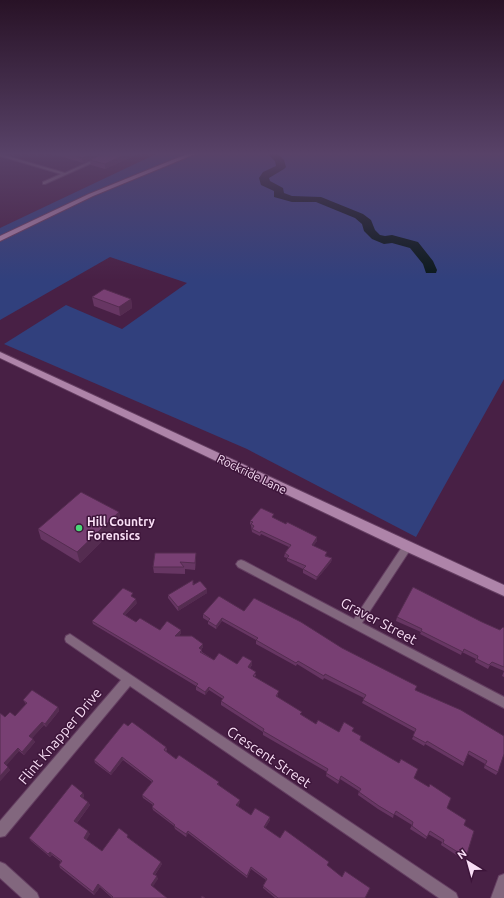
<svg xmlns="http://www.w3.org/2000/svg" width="504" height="898" font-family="Ubuntu,sans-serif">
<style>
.green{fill:#31407d}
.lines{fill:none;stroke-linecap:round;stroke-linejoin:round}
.river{fill:#0a191c;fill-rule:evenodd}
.street-casing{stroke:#643e61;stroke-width:2}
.secondary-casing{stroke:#643e61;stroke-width:2}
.street{fill:#82677e;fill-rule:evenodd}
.secondary{fill:#ae84a9;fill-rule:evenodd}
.wall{fill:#673663}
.shaded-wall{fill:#542c50}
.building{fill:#783f73;stroke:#542c50}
.poi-dot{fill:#4ad777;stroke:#3d153a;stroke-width:1.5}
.labels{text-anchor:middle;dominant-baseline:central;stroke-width:3;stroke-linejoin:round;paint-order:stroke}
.street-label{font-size:12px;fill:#f8def5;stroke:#3d153a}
.poi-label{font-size:12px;font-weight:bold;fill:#f8def5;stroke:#3d153a;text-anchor:start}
.near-street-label{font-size:14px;fill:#f8def5;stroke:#3d153a}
</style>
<rect width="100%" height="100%" fill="#482045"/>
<path class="green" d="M156,154H504V379L416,537L247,449L4,344L66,305L122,329L187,283L110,257L0,320V228Z"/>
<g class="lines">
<path class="river" d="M268,154H278L284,160L286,167L284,169L269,178L270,181L283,188L284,193L292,196L321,197L363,214L371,220L375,230L380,235L385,236L392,235L418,242L433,261L437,270L436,273H426L423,264L410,248L392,243L384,244L372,239L364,231L362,224L355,218L316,202H292L274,197V191L261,185L259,178L263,172L276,166L275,161Z"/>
<defs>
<g id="street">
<path d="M0,154L65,173L106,154H112L45,184H43V182L61,174L0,156Z"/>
<path d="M407,543L410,544L412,547L410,550L362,623L504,697V708L238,567L236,564L238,561L241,560L244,561L354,619L404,544Z"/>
<path d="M70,634L456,893L458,898H439L130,686L5,836L0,837V821L121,680L66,642L65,639L66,636Z"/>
<path d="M0,862L5,864L37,893L39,898H22L0,878Z"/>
<path d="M504,874V898H491L499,876Z"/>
</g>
<g id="secondary">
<path d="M187,154H195L93,196L0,241V236L89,194Z"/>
<path d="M0,352L504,585V596L403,550L0,358Z"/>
</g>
</defs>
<use href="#street" class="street-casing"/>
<use href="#secondary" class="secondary-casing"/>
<use href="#street" class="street"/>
<use href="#secondary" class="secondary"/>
</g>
<g class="wall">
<path d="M53,154H101L83,163Z"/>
<path d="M102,154H138L105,169L91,165L90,160Z"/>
<path d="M92,297L131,299L132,308L120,316L94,306Z"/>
<path d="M119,512L121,522L80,563L41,539L38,529Z"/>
<path d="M250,521L286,524L317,537V541L313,546L327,556H326L332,558L331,562L316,580L303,573V569L287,561V558L284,557L285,553L289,547L261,534L260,536L252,532L251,525L250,524Z"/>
<path d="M196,553V560L195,570L185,569V574L154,573L153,567Z"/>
<path d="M194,583L193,585L207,593L178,611L168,598V595Z"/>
<path d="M137,603L125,615L136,622L160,630H181V633L179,636L203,647L201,650L202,652L214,660L237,664L252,665L250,668L256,675L255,677L278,694L277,697L302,715L316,724L339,732L353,731L360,740L414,778L447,808L464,825L466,857L464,860L441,845L442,842L428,834L426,839L410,829L412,825L394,814L393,818L378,809L358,795L359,791L340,779L338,784L326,776L327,772L263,735V732L221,705V701L223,699L209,690L205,695L196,690V686L93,624L92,621Z"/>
<path d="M244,611L342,648L416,690L498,772L496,775L484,768L485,764L468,754L463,766L425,744L424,746L412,739L415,732L362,703L364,698L324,678L323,680L297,664L296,666L256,644V640L222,621L216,629L208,624V621L203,618V614Z"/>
<path d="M397,617L482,622L500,630L504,628V677L502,676L504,671L490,665L488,669L475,662L476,659L462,652L461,655L420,634L421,632L396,621Z"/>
<path d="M23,700L58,707L59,711L46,727L44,725L32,738L35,742L24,755L19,751L6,765L10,770L0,781V713L5,717L15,716L26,704Z"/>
<path d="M128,726L166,747L167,750L166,751L176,759L219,784L218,785L240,802L238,806L251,815L270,817V820L265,828L280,838L327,866L365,898H275L263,888V886L266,880L251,869L247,878L188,833L186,837L175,829L174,826L153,810L152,807L153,805L143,798L142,795L152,782L123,760L111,775L95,763L94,760Z"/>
<path d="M83,793L84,796L83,798L88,802L90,805L77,823L90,834L86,839L102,851L129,838L162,864L155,875L158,879L112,898L100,887L94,895L60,868L59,865L61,862L52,855L50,857L31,841L29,838Z"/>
</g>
<g class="shaded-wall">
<path d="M90,154H101L83,163L82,158Z"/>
<path d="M126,154H138L105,169V164Z"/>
<path d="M131,299L132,308L120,316L119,307Z"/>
<path d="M119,512L121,522L80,563L77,552Z"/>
<path d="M317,537V541L311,549L312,545Z"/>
<path d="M196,553V560L195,570V563Z"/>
<path d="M332,558L331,562L316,580L317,577Z"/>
<path d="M207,589V593L178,611V607Z"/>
<path d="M136,599L137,603L123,617V614Z"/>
<path d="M222,618V621L216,629V626Z"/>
<path d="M181,630V633L176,640L175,636Z"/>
<path d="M203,644V647L199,652V648Z"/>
<path d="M252,661V665L248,670V667Z"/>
<path d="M209,687V690L205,695V692Z"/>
<path d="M58,707L59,711L46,727L45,724Z"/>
<path d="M42,722L44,725L31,739L29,736Z"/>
<path d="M33,739L35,742L24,755L22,752Z"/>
<path d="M18,748L19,751L6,766L4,763Z"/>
<path d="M122,757L123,760L111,775L110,773Z"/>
<path d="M8,767L10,770L0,781V776Z"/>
<path d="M83,793L84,796L82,799L80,796Z"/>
<path d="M240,800V802L237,808L236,805Z"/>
<path d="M88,802L90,805L76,824L74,821Z"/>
<path d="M270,817V820L264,830V827Z"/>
<path d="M88,831L90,834L86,841L84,838Z"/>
<path d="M188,831V833L186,837V834Z"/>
<path d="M50,852L52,855L50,857L48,854Z"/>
<path d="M161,862L162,864L154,876L153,874Z"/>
<path d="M251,867V869L247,878V876Z"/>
<path d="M157,876L158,879L152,888L151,885Z"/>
<path d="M98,884L100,887L94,895L93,892Z"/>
</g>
<g class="building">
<path d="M70,154H90L82,158Z"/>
<path d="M102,154H126L105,164L90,160Z"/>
<path d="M104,289L131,299L119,307L92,297Z"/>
<path d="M81,492L119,512L77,552L38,529Z"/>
<path d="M261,508L274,514L272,517L286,524L287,522L317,537L312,545L327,552L325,556L332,558L317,577L303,569L306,566L287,558L289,556L285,553L291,545L261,531L260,533L252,529L254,526L251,524L253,522L250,521Z"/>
<path d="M155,553H196L195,563L180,562L184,567H153Z"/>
<path d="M193,580V585L200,581L207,589L178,607L168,595Z"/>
<path d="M413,587L482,622L500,630L503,627L504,628V667L492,662L489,665L477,659L478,656L464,649L463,652L421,631L422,629L397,617Z"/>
<path d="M123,588L133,593L131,596L136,599L123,614L136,622L140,618L160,630L167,621L181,630L175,636H192L203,644L199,648L202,650L200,652L214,660L219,653L237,664L243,656L252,661L248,667L256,672L253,676L279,691L276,696L302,712L300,714L316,724L318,720L339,732L344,722L354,728L352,731L361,736L360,740L399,763L401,759L418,769L414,778L429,787L430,784L451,798L447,808L466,820L464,825L474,831L466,857L443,843L444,840L430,831L427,837L412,826L413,822L396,811L394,815L379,806L359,792L361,789L341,776L339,781L326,773L328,769L263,731L264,729L221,701L224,697L209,687L205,692L196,686L198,684L92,621Z"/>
<path d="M219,596L244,611L254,598L301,622L342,648L417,686L415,690L461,710L504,736V754L498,772L485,765L487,761L469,751L464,763L427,741L426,743L413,736L416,729L363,700L366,695L325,674L324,676L298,661L296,663L256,640L258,638L222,618L216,626L208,621L210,619L203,614Z"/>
<path d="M32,690L58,707L45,724L42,722L29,736L33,739L22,752L18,748L4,763L8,767L0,776V713L5,717L10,712L15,716L27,703L23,700Z"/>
<path d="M132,722L166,747L164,750L176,759L179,755L219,782L217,784L240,800L236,805L251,815L255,808L270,817L264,827L280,838L285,830L329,862L327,865L342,877L345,871L370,888L365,898H278L263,886L267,879L251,867L247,876L188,831L186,834L174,826L175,825L152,807L154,804L142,795L153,781L122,757L110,773L94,760L124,723L128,726Z"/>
<path d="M72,784L83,793L80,796L88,802L74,821L88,831L84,838L102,851L119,828L128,835L127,837L161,862L153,874L157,876L151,885L167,898H112L113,897L98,884L93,892L59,865L62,861L50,852L48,854L29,838Z"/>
<path d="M202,896L205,898H201Z"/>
</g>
<linearGradient id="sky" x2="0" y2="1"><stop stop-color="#281226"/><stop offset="0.55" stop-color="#584268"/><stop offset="1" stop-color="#584268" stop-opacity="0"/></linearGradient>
<rect width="504" height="280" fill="url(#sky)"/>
<circle class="poi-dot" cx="79" cy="528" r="4"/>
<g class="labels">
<g class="street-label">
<text transform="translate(252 474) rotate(26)">Rockride Lane</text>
</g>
<g class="poi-label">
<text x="87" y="521">Hill Country<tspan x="87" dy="14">Forensics</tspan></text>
</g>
<g class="near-street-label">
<text transform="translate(379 621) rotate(28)">Graver Street</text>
<text transform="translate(60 736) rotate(-50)">Flint Knapper Drive</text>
<text transform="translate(269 757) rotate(34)">Crescent Street</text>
</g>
</g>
<g transform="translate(468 862) rotate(323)" stroke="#3d153a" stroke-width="3" paint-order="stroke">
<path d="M0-3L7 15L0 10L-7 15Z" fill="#f8def5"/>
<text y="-6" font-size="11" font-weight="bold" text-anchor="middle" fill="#f8def5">N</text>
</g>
</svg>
